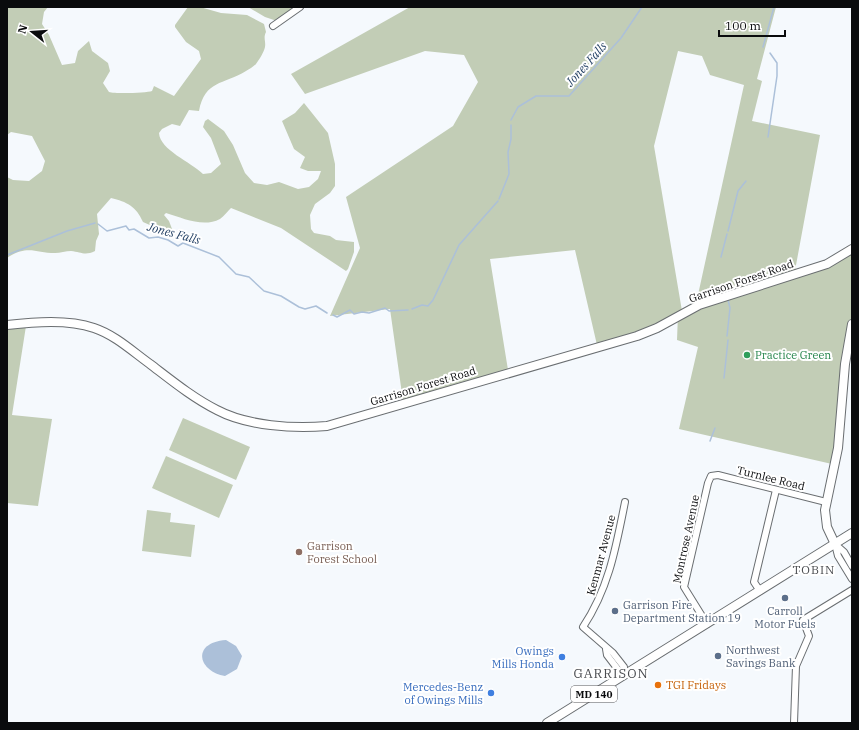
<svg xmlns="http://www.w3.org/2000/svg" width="859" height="730" font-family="'IBM Plex Serif',serif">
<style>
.green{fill:#c2cdb6;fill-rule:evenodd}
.water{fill:#acc0d9}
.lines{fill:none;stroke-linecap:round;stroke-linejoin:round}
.stream{stroke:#acc0d9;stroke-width:1.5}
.minor-casing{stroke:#6a6e71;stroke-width:8}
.major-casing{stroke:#6a6e71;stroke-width:10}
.minor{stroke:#fff;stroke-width:6}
.major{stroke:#fff;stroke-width:8}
.leisure-dot{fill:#2e9e5b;stroke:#fff;stroke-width:1.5}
.education-dot{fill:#8d6e63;stroke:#fff;stroke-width:1.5}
.service-dot{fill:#5c6f8a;stroke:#fff;stroke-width:1.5}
.shop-dot{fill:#3f7fe0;stroke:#fff;stroke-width:1.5}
.food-dot{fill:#e8710a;stroke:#fff;stroke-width:1.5}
.labels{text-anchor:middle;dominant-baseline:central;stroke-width:4;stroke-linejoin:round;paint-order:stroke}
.shield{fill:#fff;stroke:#545456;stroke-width:1}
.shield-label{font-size:10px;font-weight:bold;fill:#0a0b0d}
.street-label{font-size:11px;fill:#0a0b0d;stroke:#fff}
.leisure-label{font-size:11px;fill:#27864d;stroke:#fff;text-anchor:start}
.education-label{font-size:11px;fill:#785e54;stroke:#fff;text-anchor:start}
.service-label{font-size:11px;fill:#4e5e75;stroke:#fff;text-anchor:start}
.shop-label{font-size:11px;fill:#366cbe;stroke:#fff;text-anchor:end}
.food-label{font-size:11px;fill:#c56008;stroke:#fff;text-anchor:start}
.water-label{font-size:12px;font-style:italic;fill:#223f63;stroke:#fff}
.neighbourhood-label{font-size:12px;letter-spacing:1px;fill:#4a4c50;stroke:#fff}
.quarter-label{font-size:13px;letter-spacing:1px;fill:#4a4c50;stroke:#fff}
</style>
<rect width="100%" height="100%" fill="#f5f9fd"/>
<g class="green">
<path d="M7,7H48L44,12L42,24L49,35L62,65L75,63L78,51L89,41L92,51L108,63L110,71L103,83L109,92C115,94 147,93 152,91L154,86L174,96L201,59L199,51L186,42L175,27V25L188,7H200L221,13L247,15L264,24L266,32C263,38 266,41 265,47C264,52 259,60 256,64C253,67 249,69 246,71C223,85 205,80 199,111L189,110L180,126L172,124L162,129L159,133C160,150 191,162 203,174L211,173L221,164L211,138L203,127L205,121L208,119L224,131L233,145L245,173L254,183L267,185L279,182L298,189L309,187L318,179L321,171H308L300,168L305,157L294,149L282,121L295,113L304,103L328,133L335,164V186L330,193L315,204L310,215L311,229L314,233L330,236L336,240L354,242V252L348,269L346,271L281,228L231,208C228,211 224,216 220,219C203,228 183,218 166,213L164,215L169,221L172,229L161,230L143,222C136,206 127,202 111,198L97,214L99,234L96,241L95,251C85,256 81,252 71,251C66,251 60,253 55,253C36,253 27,244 7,258V177L13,180L29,181L42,171L45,161L32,136L11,132L7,135Z"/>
<path d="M248,7H296L277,21L265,17Z"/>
<path d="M410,7H776L757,79L762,81L752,121L820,135L794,276L852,252V314L847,336L832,464L679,429L698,347L677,340L678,314L648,330L597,345L575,250L490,259L508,370L403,401L390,309L330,316L360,248L346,197L453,126L478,82L464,55L425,51L305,94L291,74ZM678,51L702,56L710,75L744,85L696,304L682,311L654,146Z"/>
<path d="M26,326L12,415L52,419L38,506L7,503V327Z"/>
<path d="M183,418L250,447L236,480L169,450Z"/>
<path d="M166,456L233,485L219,518L152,488Z"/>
<path d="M147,510L171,513L170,522L195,525L191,557L142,551Z"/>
</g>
<path class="water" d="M226,640L236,646L242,656L237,669L225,676C199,672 190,643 226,640Z"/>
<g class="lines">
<g class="stream">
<path d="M763,47L774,7"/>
<path d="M511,120L518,107L536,96H569L621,38L642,7"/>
<path d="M768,137L777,76V63L770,53"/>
<path d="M499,199L509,174L508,152L511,139V125"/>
<path d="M98,224L107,231L126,226L129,230L134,229L149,238L158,237L168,240L178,246L183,243L219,257L236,274L249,277L264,291L281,296L299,307L305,309L316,306L327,313"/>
<path d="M728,231L738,191L746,181"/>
<path d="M7,255L67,231L95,223"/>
<path d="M721,257L727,234"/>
<path d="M412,309L422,305L428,306L433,300L459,245L498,201"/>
<path d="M333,315L337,317L350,310L354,314L362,312L369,313L385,308L389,311L408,310"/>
<path d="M727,336L730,308L728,300"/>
<path d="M724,378L728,340"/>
<path d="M710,441L715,428"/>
</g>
<defs>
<g id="minor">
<path d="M273,26L300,7"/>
<path d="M835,544L838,556L852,579"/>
<path d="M836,545L844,552L852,566"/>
<path d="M760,591L754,582L776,490"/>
<path d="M707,624L684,587L708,483L711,476L718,475L826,502"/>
<path d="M606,649L607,655L623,676"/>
<path d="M623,676L624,667L613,653L583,627C609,588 616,547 625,502"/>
<path d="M794,723L796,666L809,636L803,620L852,590"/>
</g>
<g id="major">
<path d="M7,325C34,322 68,319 94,328C115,335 132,351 150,364C171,380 193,398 217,410C247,426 294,429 327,426L637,336L657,328L699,305L827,264L852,249"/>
<path d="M835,544L827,527L825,510L838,448L845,364L852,324"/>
<path d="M547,723L852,533"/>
</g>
</defs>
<use href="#minor" class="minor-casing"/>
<use href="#major" class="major-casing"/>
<use href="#minor" class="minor"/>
<use href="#major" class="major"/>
</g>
<circle class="leisure-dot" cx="747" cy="355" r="4"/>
<circle class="education-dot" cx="299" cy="552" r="4"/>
<g class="service-dot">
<circle cx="785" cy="598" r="4"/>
<circle cx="615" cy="611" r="4"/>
<circle cx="718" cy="656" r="4"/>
</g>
<g class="shop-dot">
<circle cx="562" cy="657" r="4"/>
<circle cx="491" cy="693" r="4"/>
</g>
<circle class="food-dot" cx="658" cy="685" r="4"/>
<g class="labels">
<rect class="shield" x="571" y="686" width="46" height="16" rx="3"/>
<g class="shield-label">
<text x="594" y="694">MD 140</text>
</g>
<g class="street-label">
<text transform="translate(741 281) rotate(-19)">Garrison Forest Road</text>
<text transform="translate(423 386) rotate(-17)">Garrison Forest Road</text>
<text transform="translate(771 478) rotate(14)">Turnlee Road</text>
<text transform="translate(686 539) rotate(-78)">Montrose Avenue</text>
<text transform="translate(601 555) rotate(-75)">Kenmar Avenue</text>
</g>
<g class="leisure-label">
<text x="755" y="355">Practice Green</text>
</g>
<g class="education-label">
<text x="307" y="546">Garrison<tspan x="307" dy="13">Forest School</tspan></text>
</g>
<g class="service-label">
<text x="623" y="605">Garrison Fire<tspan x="623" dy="13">Department Station 19</tspan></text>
<text x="785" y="611" text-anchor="middle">Carroll<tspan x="785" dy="13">Motor Fuels</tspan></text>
<text x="726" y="650">Northwest<tspan x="726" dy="13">Savings Bank</tspan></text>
</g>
<g class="shop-label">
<text x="554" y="651">Owings<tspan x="554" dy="13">Mills Honda</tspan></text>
<text x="483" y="687">Mercedes-Benz<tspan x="483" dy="13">of Owings Mills</tspan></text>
</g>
<g class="food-label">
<text x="666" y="685">TGI Fridays</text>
</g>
<g class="water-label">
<text transform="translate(586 64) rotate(-48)">Jones Falls</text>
<text transform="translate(174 233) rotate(15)">Jones Falls</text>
</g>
<g class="neighbourhood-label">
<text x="814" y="569">TOBIN</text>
</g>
<g class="quarter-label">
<text x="611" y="673">GARRISON</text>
</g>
</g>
<rect width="859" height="730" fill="none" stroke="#0a0b0d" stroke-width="16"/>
<g transform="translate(32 32) rotate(287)" stroke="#ffffff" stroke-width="3" paint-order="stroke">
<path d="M0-3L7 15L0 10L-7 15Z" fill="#0a0b0d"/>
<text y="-6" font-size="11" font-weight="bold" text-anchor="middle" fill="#0a0b0d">N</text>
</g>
<path d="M719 30v6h66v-6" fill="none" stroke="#0a0b0d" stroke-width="2"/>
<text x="725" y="30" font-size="12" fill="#0a0b0d" stroke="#ffffff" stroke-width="3" paint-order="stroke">100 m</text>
</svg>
